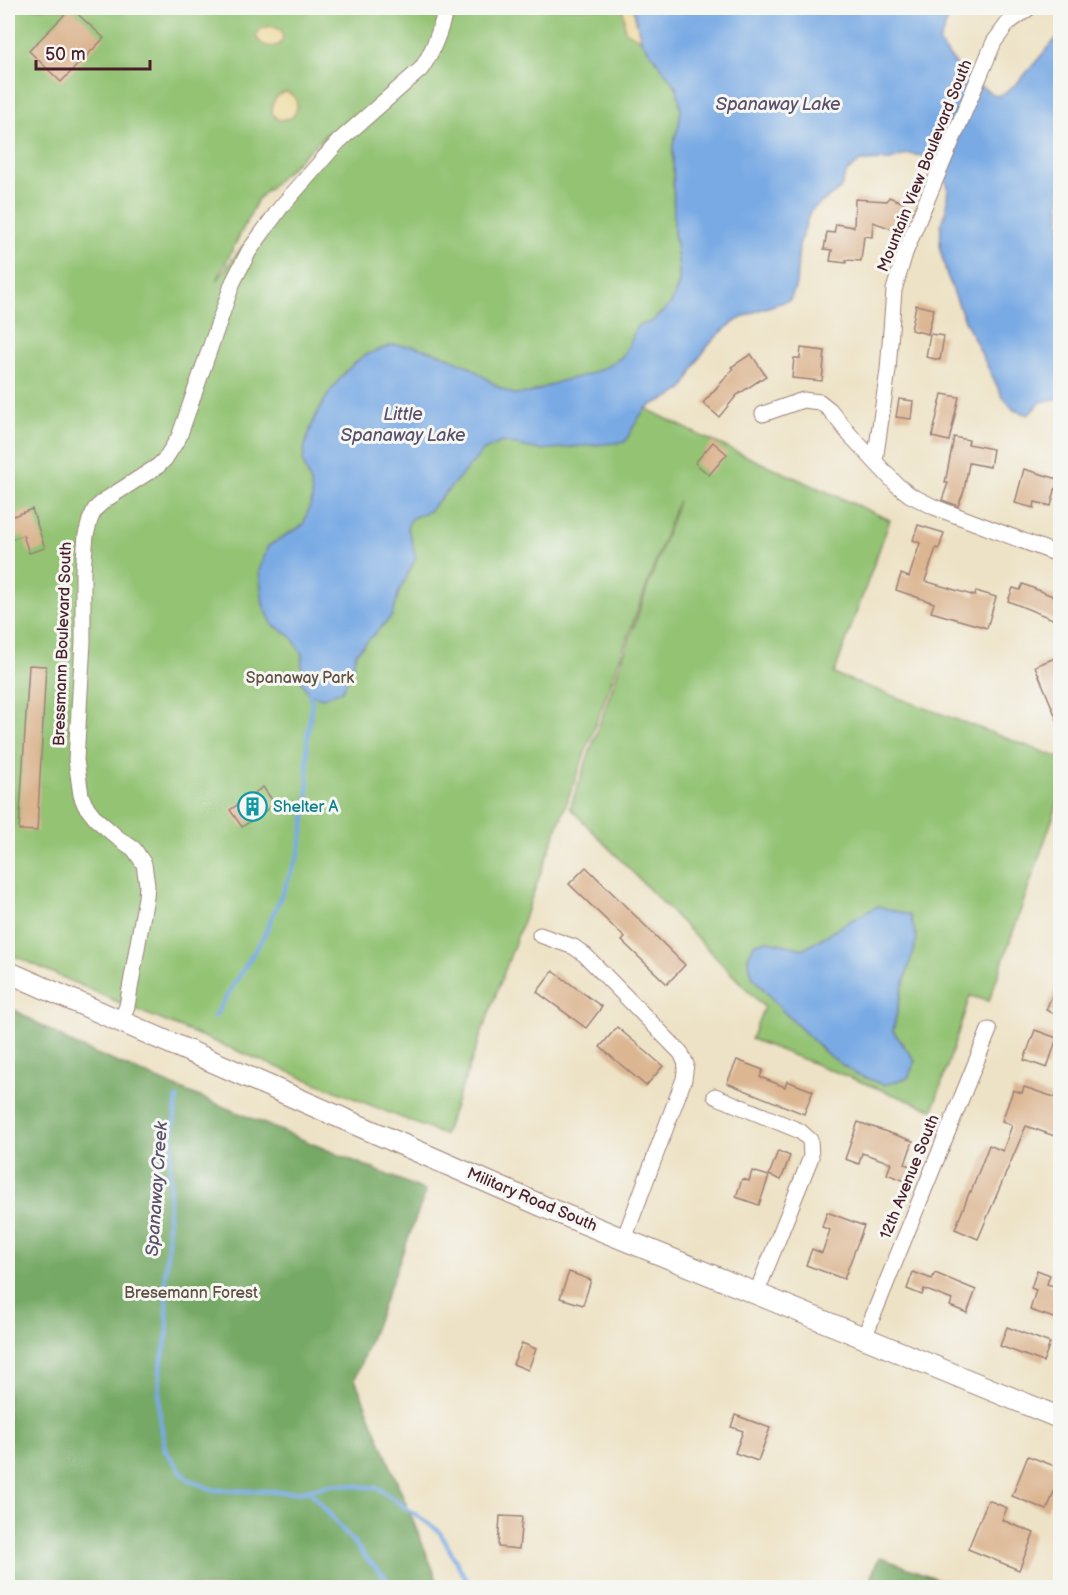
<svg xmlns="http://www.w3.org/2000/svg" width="1068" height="1595" font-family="'Balsamiq Sans',sans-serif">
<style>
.green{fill:#93c373;stroke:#6e714f;stroke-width:1.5;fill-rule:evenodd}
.forest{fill:#76a965;stroke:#606448;stroke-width:1.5}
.sand{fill:#eeda9e;stroke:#9c7c64;stroke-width:1.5}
.water{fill:#79aae4;stroke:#626488;stroke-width:1.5}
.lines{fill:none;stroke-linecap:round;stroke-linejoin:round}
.stream{stroke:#79aae4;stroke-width:4.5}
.building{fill:#dcb591}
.minor-casing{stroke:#9c8078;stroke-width:17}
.secondary-casing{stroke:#9c8078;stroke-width:23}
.minor{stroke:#fff;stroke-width:15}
.secondary{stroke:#fff;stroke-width:21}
.labels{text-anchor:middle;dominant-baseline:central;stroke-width:6;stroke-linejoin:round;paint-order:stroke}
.street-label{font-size:16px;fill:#4a1f2b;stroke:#f6f6f2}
.park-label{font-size:16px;fill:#605041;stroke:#f6f6f2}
.culture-label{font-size:16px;fill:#0d838f;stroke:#f6f6f2;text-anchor:start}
.water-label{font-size:18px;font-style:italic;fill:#5a506c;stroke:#f6f6f2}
</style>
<rect width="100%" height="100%" fill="#f6f6f2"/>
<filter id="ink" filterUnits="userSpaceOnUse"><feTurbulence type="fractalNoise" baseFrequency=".0167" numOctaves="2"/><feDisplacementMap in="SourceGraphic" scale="12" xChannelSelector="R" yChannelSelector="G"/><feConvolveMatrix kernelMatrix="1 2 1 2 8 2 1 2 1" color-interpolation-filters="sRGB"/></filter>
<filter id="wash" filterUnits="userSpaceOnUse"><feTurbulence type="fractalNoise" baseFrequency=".008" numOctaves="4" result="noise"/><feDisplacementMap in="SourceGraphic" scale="24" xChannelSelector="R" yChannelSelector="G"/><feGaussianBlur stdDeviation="1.35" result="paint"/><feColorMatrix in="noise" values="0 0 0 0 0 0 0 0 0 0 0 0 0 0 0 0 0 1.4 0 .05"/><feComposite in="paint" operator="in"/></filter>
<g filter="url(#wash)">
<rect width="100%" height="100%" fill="#ede2c5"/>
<path class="green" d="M8,8H633L641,40L677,88L681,109L679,125L673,144L674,232L679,266V283L671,304L651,322L637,326L630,343L622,357L645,408L701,436L890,520L834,674L1060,758V797L989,1001L970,996L933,1110L751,1039L764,1007L570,808L678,501L444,1135L127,1006L8,953ZM328,132V133L216,282L258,199ZM769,941L804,949L901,993L893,1031L915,1061L826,1053L782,1010L752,976L748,957L755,944Z"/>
<g class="forest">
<path d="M8,1006L75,1045L426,1191L355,1379L440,1587H8Z"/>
<path d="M879,1557L959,1587H867Z"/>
</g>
<g class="sand">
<path d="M623,8H633L641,40L625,31Z"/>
<path d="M271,26L281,30C290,50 260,52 256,35L261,29Z"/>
<path d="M286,92L294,96C299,104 297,112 291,118L278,120L272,113C271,102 276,95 286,92Z"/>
</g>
<g class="water">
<path d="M633,8H952L939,43L962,72L973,82L996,96L1006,93L1021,79L1060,34V398L1041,402L1028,415L1014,410L1002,396L963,316L947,275L940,249L941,224L946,211L948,187L944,176L937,166L925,156L908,154L890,160L860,161L846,173L840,189L810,211L799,245L796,285L790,300C749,312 724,321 699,358C692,368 690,382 681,390C672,398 658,401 648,407C640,413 630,433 625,442L540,450L502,442L484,450L429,511L412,518L407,527L412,541L416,558L399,592L392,616L356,653L351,673L342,691L323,698L309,694L301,682L302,654L291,636L273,625L263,605L259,571L268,546L303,525L312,500L311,484L303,462L305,445L314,419L329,393L346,371L363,356L392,345L413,346L441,354L470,367L500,388L513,394L530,393L561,381L587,375L608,366L622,357L630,343L637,326L651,322L671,304L679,283V266L674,232L673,144L679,125L681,109L677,88L641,40Z"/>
<path d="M878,906L910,915L917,939L901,993L893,1031L915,1061L908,1078L884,1085L854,1073L826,1053L782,1010L752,976L748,957L755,943L769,941L804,949L857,917Z"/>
</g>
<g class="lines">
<g class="stream">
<path d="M214,1017L264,936L299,854L308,800L307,741L312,701L309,694"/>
<path d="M177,1098L170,1159V1187L168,1214V1245L165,1276L168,1331L160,1370L159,1410L165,1450L187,1479L214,1490L298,1492L336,1484L378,1488L439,1531L471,1588"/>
<path d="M309,1490L369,1561L396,1588"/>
</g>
</g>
<g id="blocks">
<g class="building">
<path d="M71,8L104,38L61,82L29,51Z"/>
<path d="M889,197L907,204L898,231L873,222L872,237L864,236L861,261L846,260V263L830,261L832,250L824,249L827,232L834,233L836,224L854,227L855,199L887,201Z"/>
<path d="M916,305L934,309L928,334L911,330Z"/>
<path d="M930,334L944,336L940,360L926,357Z"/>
<path d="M801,348L825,351L822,381L792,378L794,358H800Z"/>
<path d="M751,354L766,376L737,395L719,417L703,403L733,369L731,367Z"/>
<path d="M942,394L959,397L949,441L932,437Z"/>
<path d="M899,399L913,401L911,419L896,417Z"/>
<path d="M954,437L969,440L968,444L993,449L990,467L969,463L964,491L958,506L942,500L948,483H945Z"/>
<path d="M713,442L727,454L709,475L695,463Z"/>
<path d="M1024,469L1058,479L1051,506L1035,502L1034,508L1015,503Z"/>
<path d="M32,509L45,548L29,553L23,535L8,541V518Z"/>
<path d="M918,525L944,533L939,549L936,548L925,581L975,596L976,591L996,597L987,628L931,612L934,603L896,590L901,574L909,577L920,543L913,540Z"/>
<path d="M1023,584L1060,599V622L1008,601L1013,588L1020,590Z"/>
<path d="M1060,656V727L1035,666Z"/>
<path d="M29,665L46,666L37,831L19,830Z"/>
<path d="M263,787L275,804L242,827L230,810Z"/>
<path d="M586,867L685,965L667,984L622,941L625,938L569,884Z"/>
<path d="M553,971L602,1007L586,1028L537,992Z"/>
<path d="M1060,976V1016L1046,1010Z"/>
<path d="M617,1027L663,1066L646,1086L600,1047Z"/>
<path d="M1035,1030L1057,1038L1047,1068L1024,1060Z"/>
<path d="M737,1060L763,1070L760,1077L785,1087L787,1081L813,1091L804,1114L727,1083Z"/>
<path d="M1024,1087L1060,1099V1138L1026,1126L978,1239L955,1229L970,1191L971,1192L989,1145L1003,1151L1012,1125L1002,1121L1013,1090L1022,1093Z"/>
<path d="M858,1122L913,1141L905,1164L913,1167L908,1182L887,1174L891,1163L862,1153L859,1164L845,1159Z"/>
<path d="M778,1151L790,1156L781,1180L769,1175Z"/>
<path d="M752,1171L769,1176L759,1205L736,1197L742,1179L749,1181Z"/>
<path d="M827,1212L864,1226L844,1279L806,1265L812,1249L822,1253L830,1230L822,1227Z"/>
<path d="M1037,1270L1050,1275L1047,1284L1060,1288V1320L1030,1310L1036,1290L1031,1288Z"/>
<path d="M569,1272L591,1280L583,1305L560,1298Z"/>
<path d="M913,1272L932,1279L935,1273L976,1290L967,1313L950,1306L952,1300L924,1289L922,1295L907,1289Z"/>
<path d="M1007,1327L1050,1343L1043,1362L1000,1346Z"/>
<path d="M522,1343L536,1349L528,1370L513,1364Z"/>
<path d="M735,1415L770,1428L758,1461L735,1453L743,1431L731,1427Z"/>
<path d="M1028,1456L1060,1468V1476L1047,1510L1012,1496Z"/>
<path d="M988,1500L1007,1508L1002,1520L1034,1533L1019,1570L968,1549Z"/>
<path d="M500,1516L522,1517L519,1549L498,1547Z"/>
</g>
</g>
</g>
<g filter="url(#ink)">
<use href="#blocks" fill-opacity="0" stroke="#9c8078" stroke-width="1.5"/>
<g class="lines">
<defs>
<g id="minor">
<path d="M763,414L803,400L820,402L830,410L850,435L897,485L910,495L934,507L1060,555"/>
<path d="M875,461L888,370L894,290L905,253L923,209L994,42L1008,23L1029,8"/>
<path d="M540,935L574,947L585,955L681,1053L686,1064L684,1079L624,1239"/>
<path d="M121,1021L127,1006L146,897L147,885L144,864L134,849L118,838L96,819L85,805L81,795L76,760L83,642V570L86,535L90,520L95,509L105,500L158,466L165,459L179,437L233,282L249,251L281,207L339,141L421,69C434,50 441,29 446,8"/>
<path d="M715,1096L800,1131L810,1140L811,1157L756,1294"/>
<path d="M864,1338L989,1030"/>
</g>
<path id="secondary" d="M8,972L547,1208L1060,1418"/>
</defs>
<use href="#minor" class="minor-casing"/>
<use href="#secondary" class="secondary-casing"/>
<use href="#minor" class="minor"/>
<use href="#secondary" class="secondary"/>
</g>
</g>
<defs>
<symbol id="building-ring" viewBox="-11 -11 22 22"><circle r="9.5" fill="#f6f6f2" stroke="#0f9aa8" stroke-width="1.5"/><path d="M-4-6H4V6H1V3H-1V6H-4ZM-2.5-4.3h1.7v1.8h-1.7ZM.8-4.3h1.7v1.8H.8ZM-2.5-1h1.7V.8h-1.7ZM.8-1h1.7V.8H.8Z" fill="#0f9aa8"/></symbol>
</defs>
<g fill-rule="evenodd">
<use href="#building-ring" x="236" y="790" width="33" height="33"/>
</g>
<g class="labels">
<g class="street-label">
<text transform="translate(925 166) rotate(-68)">Mountain View Boulevard South</text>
<text transform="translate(63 644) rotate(-88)">Bressmann Boulevard South</text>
<text transform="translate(910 1177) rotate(-68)">12th Avenue South</text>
<text transform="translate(532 1200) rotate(23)">Military Road South</text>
</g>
<g class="park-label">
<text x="300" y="678">Spanaway Park</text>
<text x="191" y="1293">Bresemann Forest</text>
</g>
<g class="culture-label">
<text x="273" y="807">Shelter A</text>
</g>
<g class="water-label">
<text x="778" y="104">Spanaway Lake</text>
<text x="403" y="414">Little<tspan x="403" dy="21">Spanaway Lake</tspan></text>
<text transform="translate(157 1189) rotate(-86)">Spanaway Creek</text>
</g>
</g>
<rect width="1068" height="1595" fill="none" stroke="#f6f6f2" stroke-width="30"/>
<path d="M36 60v9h114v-9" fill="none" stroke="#4a1f2b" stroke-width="3"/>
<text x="45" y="60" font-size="18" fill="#4a1f2b" stroke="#f6f6f2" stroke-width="4.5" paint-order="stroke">50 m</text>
</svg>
